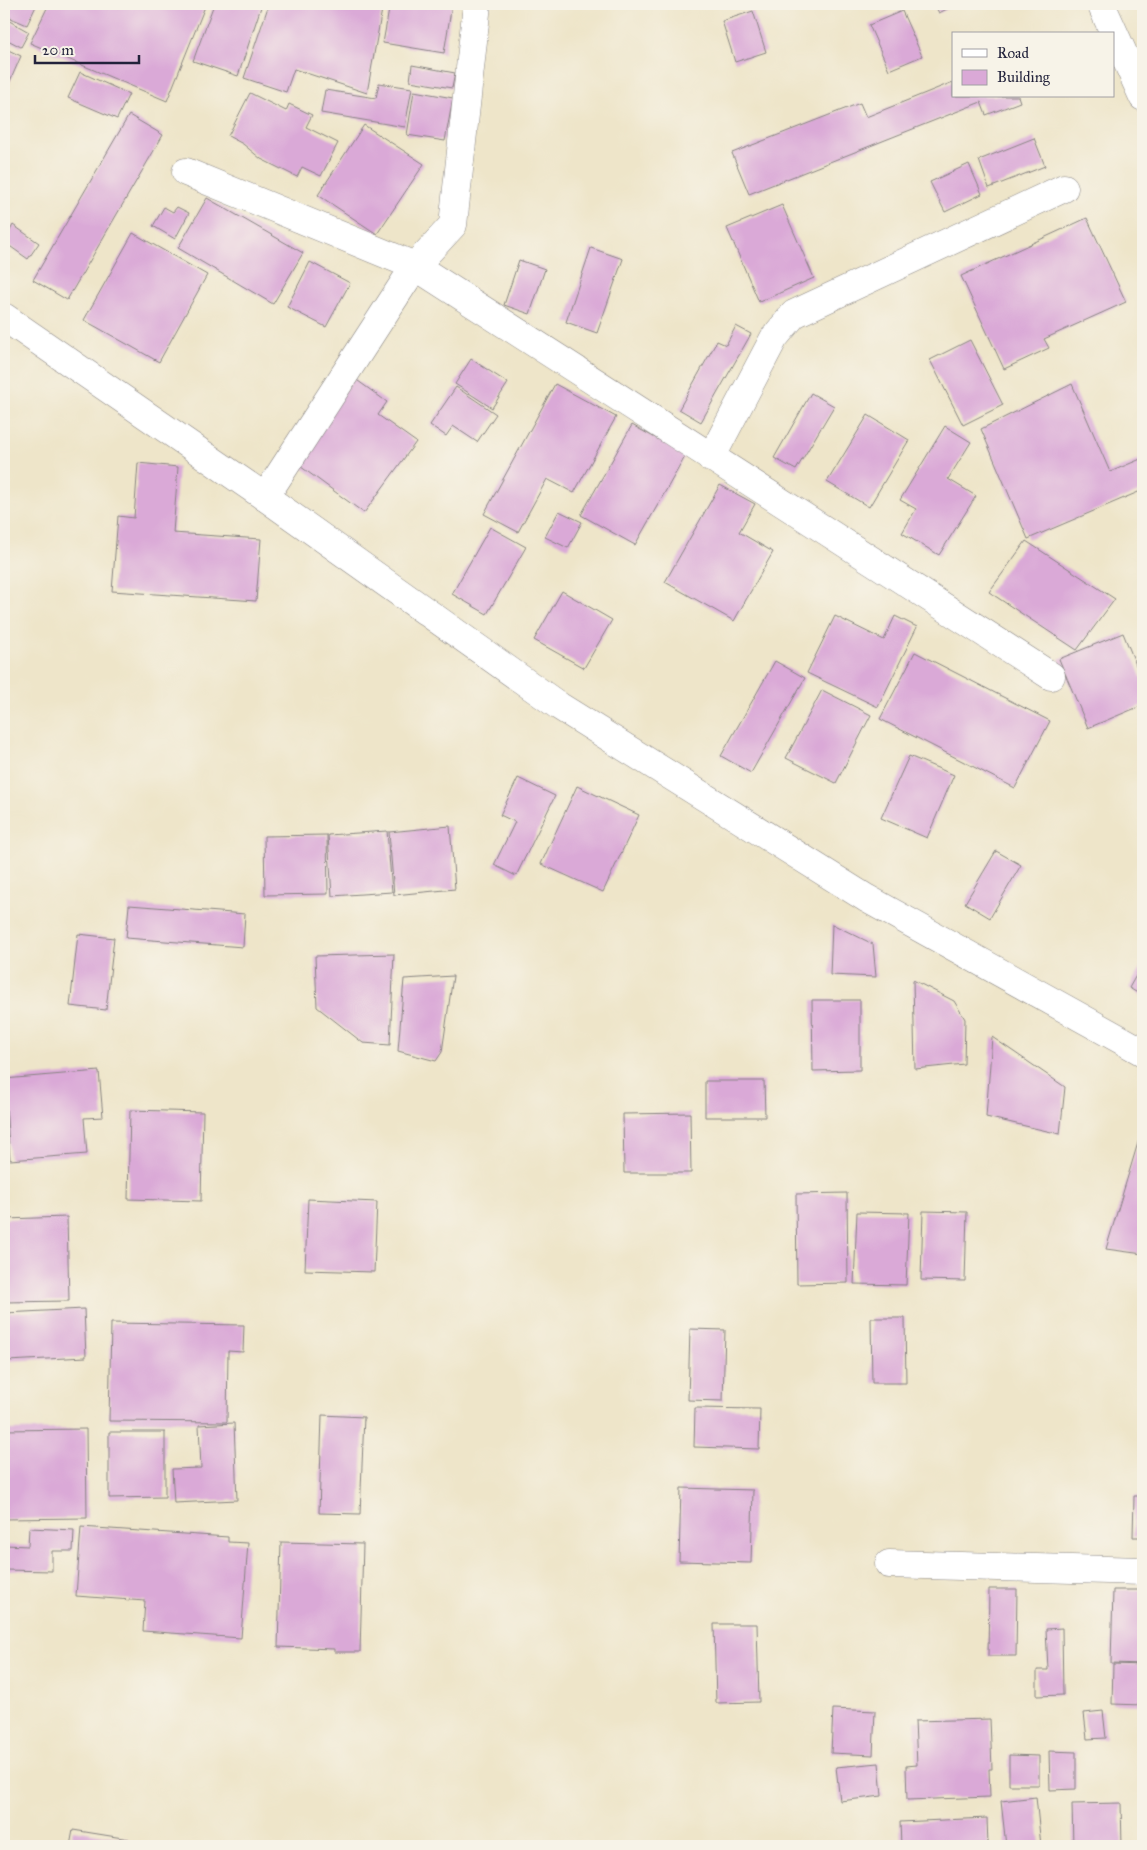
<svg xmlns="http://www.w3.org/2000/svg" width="1147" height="1850" font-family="'IM FELL Great Primer',serif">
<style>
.building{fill:#daa9d7}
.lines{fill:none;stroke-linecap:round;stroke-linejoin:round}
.minor-casing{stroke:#888482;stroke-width:29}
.tertiary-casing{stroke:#888482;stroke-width:29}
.trunk-casing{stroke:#888482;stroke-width:29}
.minor{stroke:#fff;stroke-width:28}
.tertiary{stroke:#fff;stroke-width:28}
.trunk{stroke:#fff;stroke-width:28}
</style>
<rect width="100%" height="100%" fill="#f7f3e8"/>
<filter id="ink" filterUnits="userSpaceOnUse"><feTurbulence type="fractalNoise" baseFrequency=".02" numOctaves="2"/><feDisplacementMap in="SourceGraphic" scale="10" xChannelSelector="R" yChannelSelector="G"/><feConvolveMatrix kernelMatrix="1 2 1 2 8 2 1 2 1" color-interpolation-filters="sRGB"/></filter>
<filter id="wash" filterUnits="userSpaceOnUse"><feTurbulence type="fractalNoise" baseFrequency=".0096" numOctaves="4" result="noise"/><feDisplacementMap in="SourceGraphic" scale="20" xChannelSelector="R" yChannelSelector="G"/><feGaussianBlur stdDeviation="1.12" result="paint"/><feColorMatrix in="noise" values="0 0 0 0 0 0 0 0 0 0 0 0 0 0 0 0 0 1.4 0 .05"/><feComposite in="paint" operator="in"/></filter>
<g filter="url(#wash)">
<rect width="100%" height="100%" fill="#eee5c9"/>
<g id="blocks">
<g class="building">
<path d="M4,4H37L27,25L4,15Z"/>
<path d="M49,4H206L167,101L30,43Z"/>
<path d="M214,4H262L238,76L193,61Z"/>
<path d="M269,4H383L367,93L294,69L286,92L244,78Z"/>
<path d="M390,4H452L444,53L383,43Z"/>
<path d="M934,4H957L939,13Z"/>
<path d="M753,11L766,52L735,62L722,21Z"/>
<path d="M902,11L922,56L889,70L869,25Z"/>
<path d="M4,18L29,32L21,47L4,38Z"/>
<path d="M4,48L21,56L4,95Z"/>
<path d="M412,65L455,73L452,88L410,81Z"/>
<path d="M80,72L129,94L117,119L68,98Z"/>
<path d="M953,82V96H1018L1020,102L986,115L981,102L749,194L732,153L860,103L866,117Z"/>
<path d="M379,83L412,88L405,127L321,113L325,90L376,98Z"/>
<path d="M414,91L453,98L445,141L407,135Z"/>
<path d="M250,93L286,111L289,104L312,115L306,127L338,143L321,176L302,167L297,177L261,159L243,144L228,136Z"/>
<path d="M129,115L163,135L67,300L33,280Z"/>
<path d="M364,125L424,164L377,234L318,195Z"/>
<path d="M1034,138L1045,166L989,188L979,160Z"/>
<path d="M969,164L982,194L945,212L930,182Z"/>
<path d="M207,198L303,253L273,304L178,248Z"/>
<path d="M782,205L814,278L759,302L727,228Z"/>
<path d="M164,207L173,212L177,207L189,213L175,239L153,226Z"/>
<path d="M1087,218L1126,302L1044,339L1049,348L1004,369L961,276Z"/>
<path d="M13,225L39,243L28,259L4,242Z"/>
<path d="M133,233L207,275L159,362L84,320Z"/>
<path d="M591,248L623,259L597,333L566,322Z"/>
<path d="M519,260L545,269L530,314L504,305Z"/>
<path d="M310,262L350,283L326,327L287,307Z"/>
<path d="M736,326L751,334L701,422L679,409L717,341L726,345Z"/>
<path d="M970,340L1003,405L963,425L930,360Z"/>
<path d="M471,359L508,383L492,408L455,384Z"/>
<path d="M354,378L387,402L378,415L416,442L364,513L293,461Z"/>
<path d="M555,384L616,417L574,493L547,479L518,532L484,514Z"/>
<path d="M1072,384L1110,472L1143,458V490L1028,539L981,429Z"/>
<path d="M456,387L496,414L477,442L453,426L446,436L430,425Z"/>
<path d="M811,393L834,406L796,470L774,458Z"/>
<path d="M868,415L909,440L869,507L827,482Z"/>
<path d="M632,425L686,455L635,545L581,515Z"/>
<path d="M945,426L971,442L948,479L976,496L939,555L902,533L916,509L900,500Z"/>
<path d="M138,463L178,467L173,533L261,539L256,601L112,591L118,516L134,518Z"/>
<path d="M720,485L755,504L739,532L773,552L734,621L665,582Z"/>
<path d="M559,511L582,522L568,548L545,537Z"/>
<path d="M490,527L526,547L487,614L452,594Z"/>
<path d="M1026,541L1115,599L1077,650L989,592Z"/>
<path d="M562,591L612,620L584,668L534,640Z"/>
<path d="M835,616L884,640L895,616L917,627L878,707L807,673Z"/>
<path d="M1123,633L1143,682V705L1088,728L1059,659Z"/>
<path d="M915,652L1050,721L1015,788L880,719Z"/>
<path d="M775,661L805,678L751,773L721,756Z"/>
<path d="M822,690L871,715L836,783L786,758Z"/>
<path d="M909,756L954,775L927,838L881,818Z"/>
<path d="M518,778L555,796L516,876L494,865L515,822L500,815Z"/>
<path d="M577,786L639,815L603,892L541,864Z"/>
<path d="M450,826L455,889L394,895L389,832Z"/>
<path d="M387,831L392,892L332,896L328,835Z"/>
<path d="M327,835L328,894L265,895L264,836Z"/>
<path d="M996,851L1021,865L990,918L965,903Z"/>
<path d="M129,905L245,914L243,947L126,938Z"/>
<path d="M832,924L873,944L876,977L830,975Z"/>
<path d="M78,934L114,938L106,1010L70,1006Z"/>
<path d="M394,954L390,1045L363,1043L317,1007L315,956Z"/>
<path d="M1143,963V996L1129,988Z"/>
<path d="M453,976L442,1052L436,1061L398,1051L404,979Z"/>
<path d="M913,980L954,1001L965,1019L964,1064L915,1069Z"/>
<path d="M812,1000H860V1070L813,1071Z"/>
<path d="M992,1037L1065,1087L1060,1134L986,1117Z"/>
<path d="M99,1071L103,1117L84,1118L87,1154L10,1160L4,1079Z"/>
<path d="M705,1081H764L765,1117H705Z"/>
<path d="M130,1110L203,1112L201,1201L128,1199Z"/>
<path d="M690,1113L691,1173H624L623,1114Z"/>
<path d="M1143,1126V1254L1106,1249Z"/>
<path d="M847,1193L848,1283L797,1284L796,1194Z"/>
<path d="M308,1199L377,1202L374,1272L305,1270Z"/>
<path d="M923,1211L967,1212L965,1281L921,1280Z"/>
<path d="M857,1212L909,1213L906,1285L854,1284Z"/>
<path d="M67,1217L69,1301L4,1302V1219Z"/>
<path d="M84,1309L86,1357L7,1361L5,1313Z"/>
<path d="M871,1318H905L906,1383H872Z"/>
<path d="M111,1323L244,1325L243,1352L228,1351L227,1422L109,1421Z"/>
<path d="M690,1329L725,1330L723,1401L688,1400Z"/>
<path d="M695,1408L760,1409L759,1449L694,1447Z"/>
<path d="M322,1415L364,1417L360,1514L319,1513Z"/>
<path d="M234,1423L237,1500L174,1503L172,1469L201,1468L199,1425Z"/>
<path d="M86,1429L87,1518L4,1519V1430Z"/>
<path d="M109,1432H165V1497L109,1498Z"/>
<path d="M681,1488L753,1490L751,1563L679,1561Z"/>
<path d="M1134,1496H1143V1537H1133Z"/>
<path d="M81,1527L228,1537V1542L248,1543L241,1638L143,1631L145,1601L76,1596Z"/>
<path d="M29,1528L74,1530L73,1551H52V1571L4,1570V1545L28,1546Z"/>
<path d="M281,1542L363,1544L360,1652H334V1649L278,1647Z"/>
<path d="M989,1589H1017L1016,1656H988Z"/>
<path d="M1113,1590H1143V1664L1111,1663Z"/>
<path d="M714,1624H757L759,1702L716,1703Z"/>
<path d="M1062,1628L1063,1695L1037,1696V1670H1048L1046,1629Z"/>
<path d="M1113,1664L1143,1665V1705L1112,1704Z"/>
<path d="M833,1709L875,1711L873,1755L831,1753Z"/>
<path d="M1103,1711L1106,1738L1087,1739L1084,1713Z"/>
<path d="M990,1719L992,1769H989L990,1797L907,1800L906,1766L917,1765L915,1721Z"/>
<path d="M1049,1751L1076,1752V1789L1050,1790Z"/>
<path d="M1009,1755L1039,1756V1785H1009Z"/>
<path d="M879,1763L882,1796L840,1801L836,1767Z"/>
<path d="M1036,1797L1041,1846H1006L1001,1801Z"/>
<path d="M1121,1803L1122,1846H1073L1072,1804Z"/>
<path d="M987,1818L988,1846H901L900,1822Z"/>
<path d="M73,1830L129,1839L127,1846H70Z"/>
</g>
</g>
</g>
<g filter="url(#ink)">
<use href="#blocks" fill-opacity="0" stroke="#888482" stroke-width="1"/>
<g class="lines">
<defs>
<g id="minor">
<path d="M186,172L415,266L1051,676"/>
<path d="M711,458L774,338L794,314L1064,188"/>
<path d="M265,497L415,266L453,225L477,4"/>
<path d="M889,1564L1143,1571"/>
</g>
<path id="tertiary" d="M4,317L265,497L559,706L866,898L1143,1052"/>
<path id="trunk" d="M1101,4L1143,97"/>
</defs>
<use href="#minor" class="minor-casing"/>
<use href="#tertiary" class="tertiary-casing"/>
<use href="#trunk" class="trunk-casing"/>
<use href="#minor" class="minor"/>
<use href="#tertiary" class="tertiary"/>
<use href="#trunk" class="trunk"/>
</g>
</g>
<rect width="1147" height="1850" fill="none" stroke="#f7f3e8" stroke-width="20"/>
<rect x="952" y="32" width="162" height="65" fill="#f7f3e8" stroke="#a29fa3"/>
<rect x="962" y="49" width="25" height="8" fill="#ffffff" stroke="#a29fa3"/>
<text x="997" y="58" font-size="15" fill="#22223b">Road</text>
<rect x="962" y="70" width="25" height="15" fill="#daa9d7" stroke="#a29fa3"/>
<text x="997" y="82" font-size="15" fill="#22223b">Building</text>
<path d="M35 55v8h104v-8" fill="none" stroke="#22223b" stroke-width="2.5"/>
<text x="42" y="55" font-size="15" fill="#22223b" stroke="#f7f3e8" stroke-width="4" paint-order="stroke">20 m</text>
</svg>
